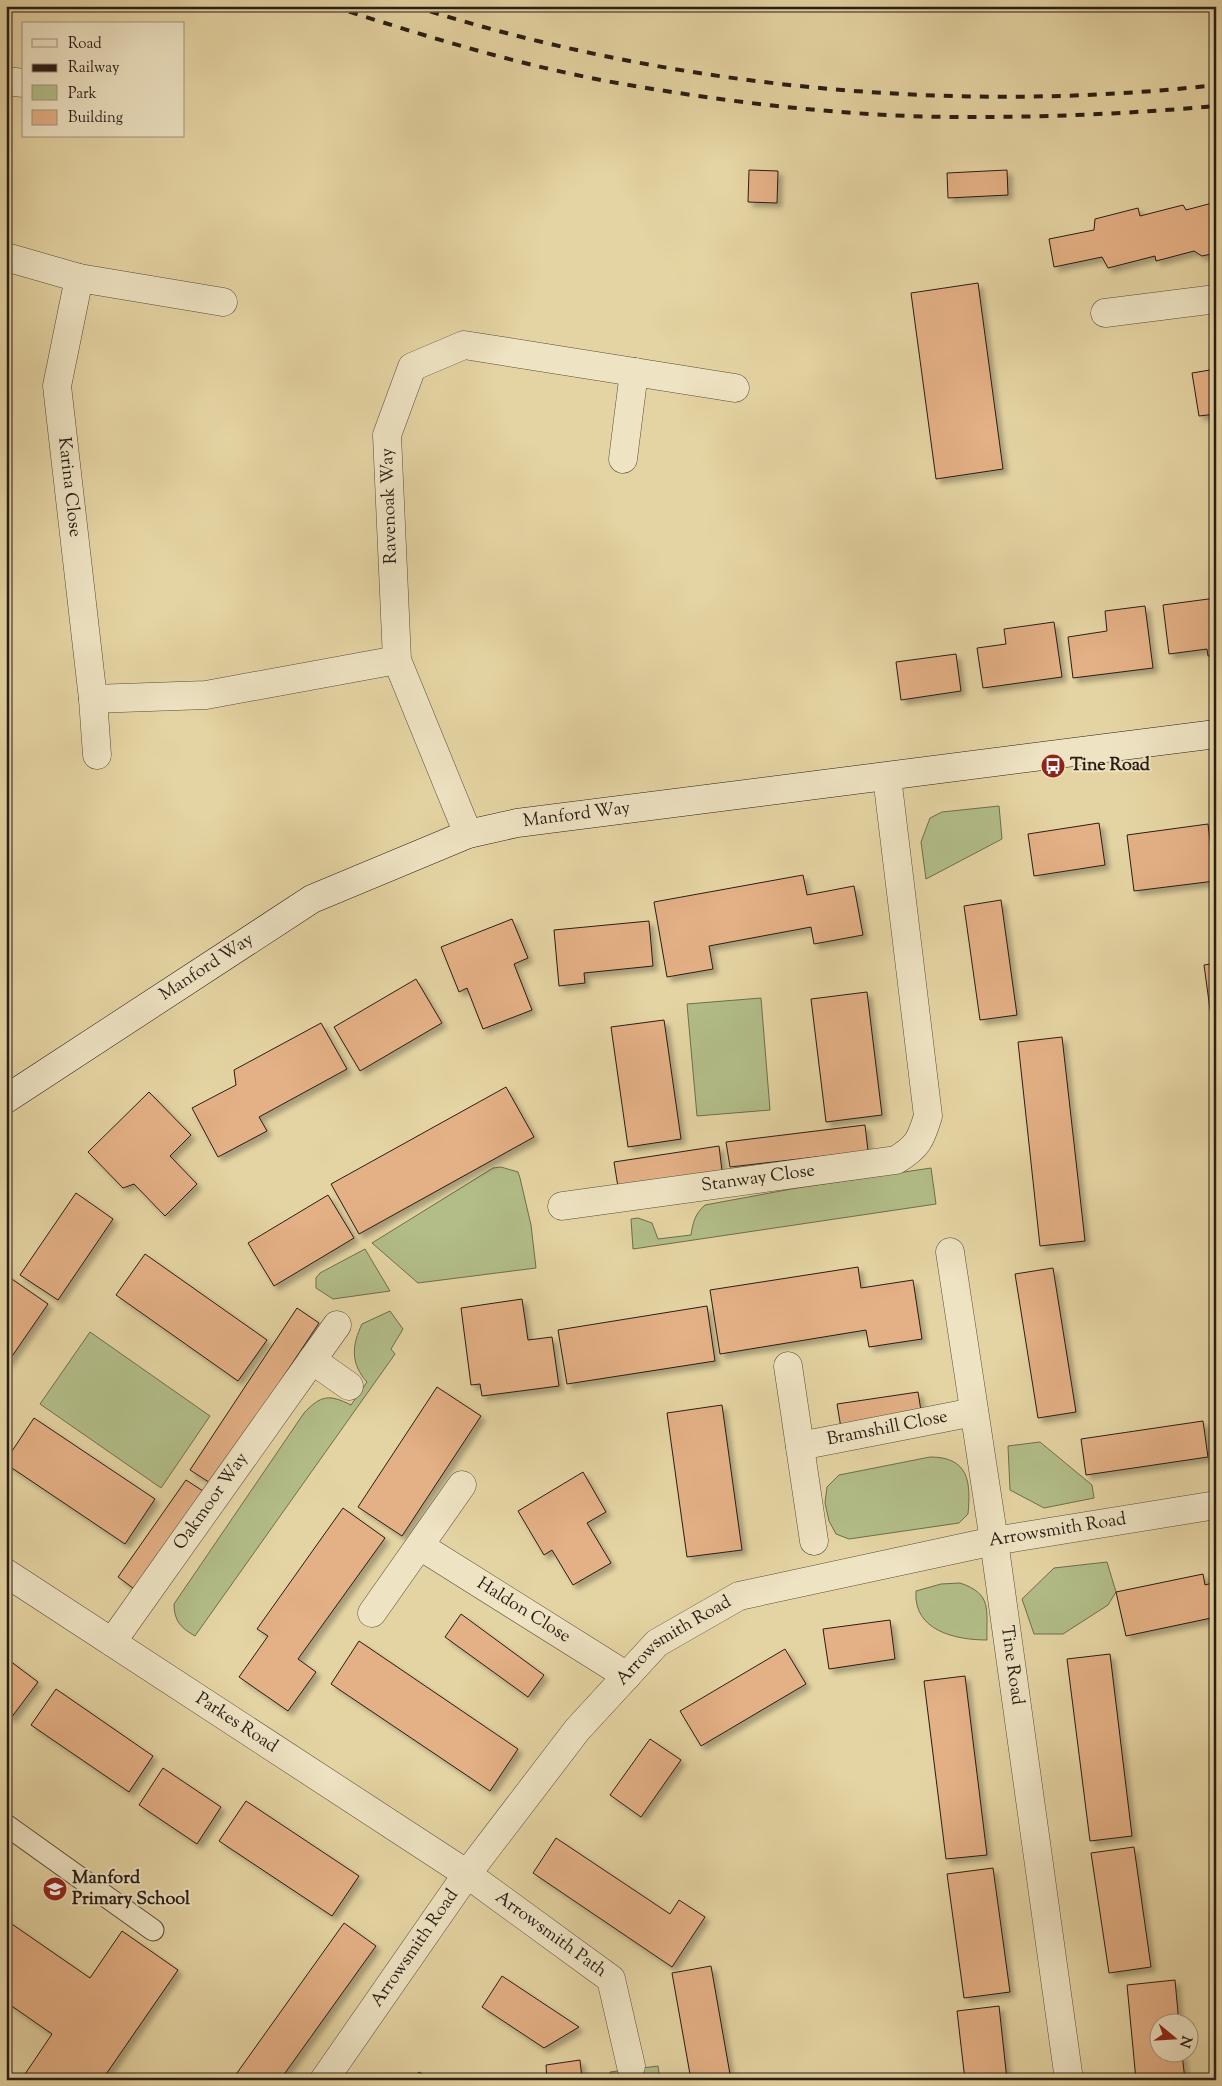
<svg xmlns="http://www.w3.org/2000/svg" width="1222" height="2086" font-family="'Sorts Mill Goudy',serif">
<style>
.green{fill:#b2bd88;stroke:#6e6d4f}
.building{fill:#e4b085;stroke:#291d16;filter:url(#shadow)}
.lines{fill:none;stroke-linecap:round;stroke-linejoin:round}
.lane-casing{stroke:#584b39;stroke-width:23}
.street-casing{stroke:#584b39;stroke-width:29}
.secondary-casing{stroke:#291d16;stroke-width:29}
.lane{stroke:#eee3c3;stroke-width:21}
.street{stroke:#eee3c3;stroke-width:28}
.secondary{stroke:#eee3c3;stroke-width:28}
.rail{stroke:#291d16;stroke-width:4;stroke-dasharray:9 9;stroke-linecap:butt}
.labels{text-anchor:middle;dominant-baseline:central;stroke-width:4;stroke-linejoin:round;paint-order:stroke}
.street-label{font-size:18px;fill:#291d16;stroke:#eee3c3}
.poi-label{font-size:18px;font-weight:bold;fill:#291d16;stroke:#eee3c3;text-anchor:start}
</style>
<defs>
<filter id="shadow"><feDropShadow dx="4.5" dy="4.5" stdDeviation="2.5" flood-color="#0004"/></filter>
</defs>
<rect width="100%" height="100%" fill="#e5d4a3"/>
<filter id="stains"><feTurbulence type="fractalNoise" baseFrequency=".004" numOctaves="4"/><feColorMatrix values="0 0 0 0 .2 0 0 0 0 .09 0 0 0 0 .02 0 0 0 .5 -.17"/></filter>
<radialGradient id="worn" r=".72"><stop offset=".6" stop-color="#630" stop-opacity="0"/><stop offset="1" stop-color="#630" stop-opacity=".3"/></radialGradient>
<g class="green">
<path d="M999,806L1002,839L926,879L921,842L930,818L942,812Z"/>
<path d="M761,998L770,1110L697,1116L687,1004Z"/>
<path d="M501,1167L518,1172L520,1178L531,1225L536,1268L418,1283L372,1243L493,1168Z"/>
<path d="M931,1168L936,1204L633,1249L631,1219L638,1218L652,1223L658,1239L691,1235C693,1222 695,1214 705,1205L797,1188Z"/>
<path d="M365,1249L390,1291L333,1299L316,1288V1278L320,1273Z"/>
<path d="M390,1311L403,1329L391,1349L395,1354L195,1636C181,1628 174,1621 174,1604L304,1413C321,1395 329,1394 351,1405L367,1382C350,1363 352,1345 362,1324Z"/>
<path d="M90,1332L210,1416L161,1488L40,1404Z"/>
<path d="M1040,1442L1092,1485L1094,1498L1044,1508L1010,1490L1008,1446Z"/>
<path d="M930,1457C969,1457 971,1482 968,1514L959,1523L849,1539L836,1534L829,1521L825,1503L827,1487L839,1475Z"/>
<path d="M1107,1562L1116,1592L1108,1605L1063,1634H1034L1022,1599L1054,1568Z"/>
<path d="M960,1583C993,1594 986,1610 987,1640C956,1640 913,1631 916,1591L941,1584Z"/>
<path d="M658,2066L660,2080H611L610,2072Z"/>
</g>
<g class="building">
<path d="M749,170L778,171L777,203L748,202Z"/>
<path d="M1007,170L1008,195L948,198L947,173Z"/>
<path d="M1216,202V253L1202,256L1194,251L1156,261L1155,256L1108,268L1102,257L1054,267L1049,239L1094,230L1095,219L1138,208L1140,216L1183,205L1186,210Z"/>
<path d="M978,283L1003,469L936,479L911,293Z"/>
<path d="M1216,369V414L1199,416L1192,373Z"/>
<path d="M1216,598V655L1208,656L1207,649L1169,654L1163,605Z"/>
<path d="M1145,606L1153,668L1073,678L1068,637L1107,631L1105,611Z"/>
<path d="M1054,622L1062,677L983,688L977,648L1006,644L1004,629Z"/>
<path d="M956,654L961,691L901,700L896,662Z"/>
<path d="M1099,823L1105,865L1034,876L1028,834Z"/>
<path d="M1208,824L1215,881L1134,891L1127,835Z"/>
<path d="M803,875L807,895L854,886L863,935L814,944L811,927L709,946L713,969L667,977L654,902Z"/>
<path d="M1001,900L1017,1015L980,1020L964,906Z"/>
<path d="M512,919L528,958L514,964L532,1010L483,1029L467,988L459,992L441,947Z"/>
<path d="M649,921L653,966L584,973L585,983L559,986L554,930Z"/>
<path d="M1216,963V1053L1204,965Z"/>
<path d="M416,979L442,1023L360,1071L334,1027Z"/>
<path d="M867,992L882,1115L826,1122L811,999Z"/>
<path d="M664,1020L681,1139L628,1147L611,1027Z"/>
<path d="M321,1023L347,1069L259,1117L267,1131L218,1157L192,1108L236,1085L234,1070Z"/>
<path d="M1062,1037L1085,1241L1040,1246L1018,1042Z"/>
<path d="M506,1087L534,1137L359,1234L331,1184Z"/>
<path d="M149,1092L191,1135L170,1156L197,1184L165,1216L134,1184L123,1188L88,1152Z"/>
<path d="M865,1125L868,1151L730,1167L726,1142Z"/>
<path d="M719,1146L722,1171L618,1187L614,1162Z"/>
<path d="M76,1193L113,1219L58,1300L20,1275Z"/>
<path d="M328,1195L354,1238L274,1286L248,1243Z"/>
<path d="M145,1254L267,1340L238,1381L116,1295Z"/>
<path d="M858,1267L861,1288L913,1280L922,1339L869,1347L866,1330L720,1354L710,1290Z"/>
<path d="M1053,1268L1076,1412L1038,1418L1015,1274Z"/>
<path d="M6,1275L48,1304L6,1365Z"/>
<path d="M522,1299L528,1340L552,1337L559,1386L482,1396L480,1384L471,1385L461,1308Z"/>
<path d="M707,1306L715,1361L567,1384L558,1330Z"/>
<path d="M297,1308L319,1323L212,1484L190,1470Z"/>
<path d="M437,1387L481,1416L402,1536L358,1507Z"/>
<path d="M918,1392L922,1417L841,1428L837,1404Z"/>
<path d="M722,1405L742,1550L687,1557L667,1413Z"/>
<path d="M34,1418L155,1499L125,1544L6,1464V1460Z"/>
<path d="M1203,1421L1208,1457L1086,1475L1081,1439Z"/>
<path d="M583,1472L606,1512L587,1523L611,1563L573,1585L552,1550L544,1555L518,1511Z"/>
<path d="M186,1480L206,1493L137,1591L118,1577Z"/>
<path d="M343,1508L385,1538L298,1659L316,1672L288,1711L239,1677L268,1636L257,1629Z"/>
<path d="M1203,1574L1205,1585L1216,1582V1617L1126,1636L1116,1592Z"/>
<path d="M461,1614L544,1675L528,1697L445,1637Z"/>
<path d="M890,1620L895,1659L829,1669L823,1629Z"/>
<path d="M359,1641L518,1749L490,1791L331,1684Z"/>
<path d="M785,1649L806,1684L701,1746L680,1711Z"/>
<path d="M1110,1654L1132,1836L1090,1841L1067,1659Z"/>
<path d="M6,1658L38,1682L11,1718L6,1715Z"/>
<path d="M965,1676L987,1855L946,1859L924,1681Z"/>
<path d="M56,1689L153,1756L129,1792L31,1725Z"/>
<path d="M650,1739L681,1760L641,1817L610,1795Z"/>
<path d="M163,1768L221,1807L197,1844L139,1805Z"/>
<path d="M246,1801L359,1876L332,1916L219,1841Z"/>
<path d="M556,1838L670,1914L679,1900L705,1917L672,1967L533,1873Z"/>
<path d="M1134,1847L1151,1967L1109,1973L1091,1853Z"/>
<path d="M993,1868L1010,1992L964,1998L947,1874Z"/>
<path d="M6,1920L90,1978L122,1931L178,1970L102,2080H21L52,2034L6,2002Z"/>
<path d="M344,1923L376,1946L280,2080H232Z"/>
<path d="M711,1966L731,2080H691L672,1973Z"/>
<path d="M502,1976L579,2027L544,2048L482,2007Z"/>
<path d="M1175,1980L1179,2024H1160V2054H1182L1185,2080H1136L1127,1985Z"/>
<path d="M999,2006L1007,2080H965L957,2011Z"/>
<path d="M580,2060L582,2080H547L546,2065Z"/>
<path d="M419,2072L432,2080H414Z"/>
</g>
<g class="lines">
<defs>
<path id="lane" d="M6,1825L153,1930"/>
<g id="street">
<path d="M6,81L24,83"/>
<path d="M6,257L79,278L223,302"/>
<path id="s1" d="M79,278L57,386L93,699L97,755"/>
<path d="M1105,313L1216,299"/>
<path d="M623,459L634,372"/>
<path d="M93,699L206,695L397,660"/>
<path d="M468,834L397,660L387,435L412,367L464,345L735,388"/>
<path id="s2" d="M562,1206L896,1160C918,1147 921,1139 928,1116L887,777"/>
<path id="s3" d="M950,1252L994,1541L1069,2080"/>
<path d="M312,1360L349,1386"/>
<path d="M788,1366L814,1541"/>
<path id="s4" d="M800,1446L974,1412"/>
<path id="s5" d="M420,1546L627,1676"/>
<path id="s6" d="M6,1573L467,1874L611,1979L631,2066"/>
<path d="M372,1613L462,1485"/>
<path id="s7" d="M112,1642L337,1325"/>
<path id="s8" d="M324,2080L467,1874L577,1730L657,1643L739,1596L994,1541L1216,1505"/>
</g>
<g id="secondary">
<path id="s9" d="M6,1099L312,899L468,834L517,823L1216,734"/>
</g>
</defs>
<use href="#lane" class="lane-casing"/>
<use href="#street" class="street-casing"/>
<use href="#secondary" class="secondary-casing"/>
<use href="#lane" class="lane"/>
<use href="#street" class="street"/>
<use href="#secondary" class="secondary"/>
<g class="rail">
<path d="M332,6C427,37 525,67 623,84C739,104 860,118 977,117C1057,117 1137,113 1216,106"/>
<path d="M413,6C667,87 951,115 1216,85"/>
</g>
</g>
<defs>
<symbol id="bus-disc" viewBox="-11 -11 22 22"><circle r="9.5" fill="#8f2418" stroke="#eee3c3"/><path d="M-5-6H5V4H4V6H2V4H-2V6H-4V4H-5ZM-3.5-4V0h7V-4ZM-3.5 1.2v1.5H-2V1.2ZM2 1.2v1.5H3.5V1.2Z" fill="#fff"/></symbol>
<symbol id="school-disc" viewBox="-11 -11 22 22"><circle r="9.5" fill="#8f2418" stroke="#eee3c3"/><path d="M0-5L7-2L0 1L-7-2ZM-4 1L0 2.5L4 1V4Q0 6-4 4Z" fill="#fff"/></symbol>
</defs>
<g fill-rule="evenodd">
<use href="#bus-disc" x="1039" y="752" width="28" height="28"/>
<use href="#school-disc" x="41" y="1875" width="28" height="28"/>
</g>
<g class="labels">
<g class="street-label">
<text stroke="none"><textPath href="#s1" startOffset="212">Karina Close</textPath></text>
<text transform="translate(390 506) rotate(-92)">Ravenoak Way</text>
<text stroke="none"><textPath href="#s9" startOffset="645">Manford Way</textPath></text>
<text stroke="none"><textPath href="#s9" startOffset="240">Manford Way</textPath></text>
<text stroke="none"><textPath href="#s2" startOffset="198">Stanway Close</textPath></text>
<text stroke="none"><textPath href="#s4" startOffset="89">Bramshill Close</textPath></text>
<text stroke="none"><textPath href="#s7" startOffset="172">Oakmoor Way</textPath></text>
<text stroke="none"><textPath href="#s8" startOffset="970">Arrowsmith Road</textPath></text>
<text stroke="none"><textPath href="#s5" startOffset="122">Haldon Close</textPath></text>
<text stroke="none"><textPath href="#s8" startOffset="565">Arrowsmith Road</textPath></text>
<text stroke="none"><textPath href="#s3" startOffset="418">Tine Road</textPath></text>
<text stroke="none"><textPath href="#s6" startOffset="275">Parkes Road</textPath></text>
<text stroke="none"><textPath href="#s6" startOffset="654">Arrowsmith Path</textPath></text>
<text stroke="none"><textPath href="#s8" startOffset="160">Arrowsmith Road</textPath></text>
</g>
<g class="poi-label">
<text x="1070" y="766">Tine Road</text>
<text x="72" y="1879">Manford<tspan x="72" dy="21">Primary School</tspan></text>
</g>
</g>
<rect width="1222" height="2086" fill="none" stroke="#e5d4a3" stroke-width="25"/>
<rect x="8" y="8" width="1207" height="2071" fill="none" stroke="#291d16" stroke-width="2.5"/>
<rect x="12" y="12" width="1197" height="2061" fill="none" stroke="#291d16"/>
<rect x="22" y="22" width="162" height="115" fill="#eee3c3" stroke="#9f947e"/>
<rect x="32" y="39" width="25" height="8" fill="#eee3c3" stroke="#9f947e"/>
<text x="68" y="48" font-size="15" fill="#291d16">Road</text>
<rect x="32" y="64" width="25" height="8" fill="#291d16" stroke="#9f947e"/>
<text x="68" y="72" font-size="15" fill="#291d16">Railway</text>
<rect x="32" y="85" width="25" height="15" fill="#b2bd88" stroke="#9f947e"/>
<text x="68" y="98" font-size="15" fill="#291d16">Park</text>
<rect x="32" y="110" width="25" height="15" fill="#e4b085" stroke="#9f947e"/>
<text x="68" y="122" font-size="15" fill="#291d16">Building</text>
<g transform="translate(1174 2038) rotate(108)"><circle r="24" fill="#eee3c3" stroke="#9f947e"/>
<path d="M0-4L9 19L0 12L-9 19Z" fill="#8f2418"/>
<text y="-8" font-size="14" font-weight="bold" text-anchor="middle" fill="#291d16">N</text>
</g>
<rect width="100%" height="100%" filter="url(#stains)"/>
<rect width="100%" height="100%" fill="url(#worn)"/>
</svg>
